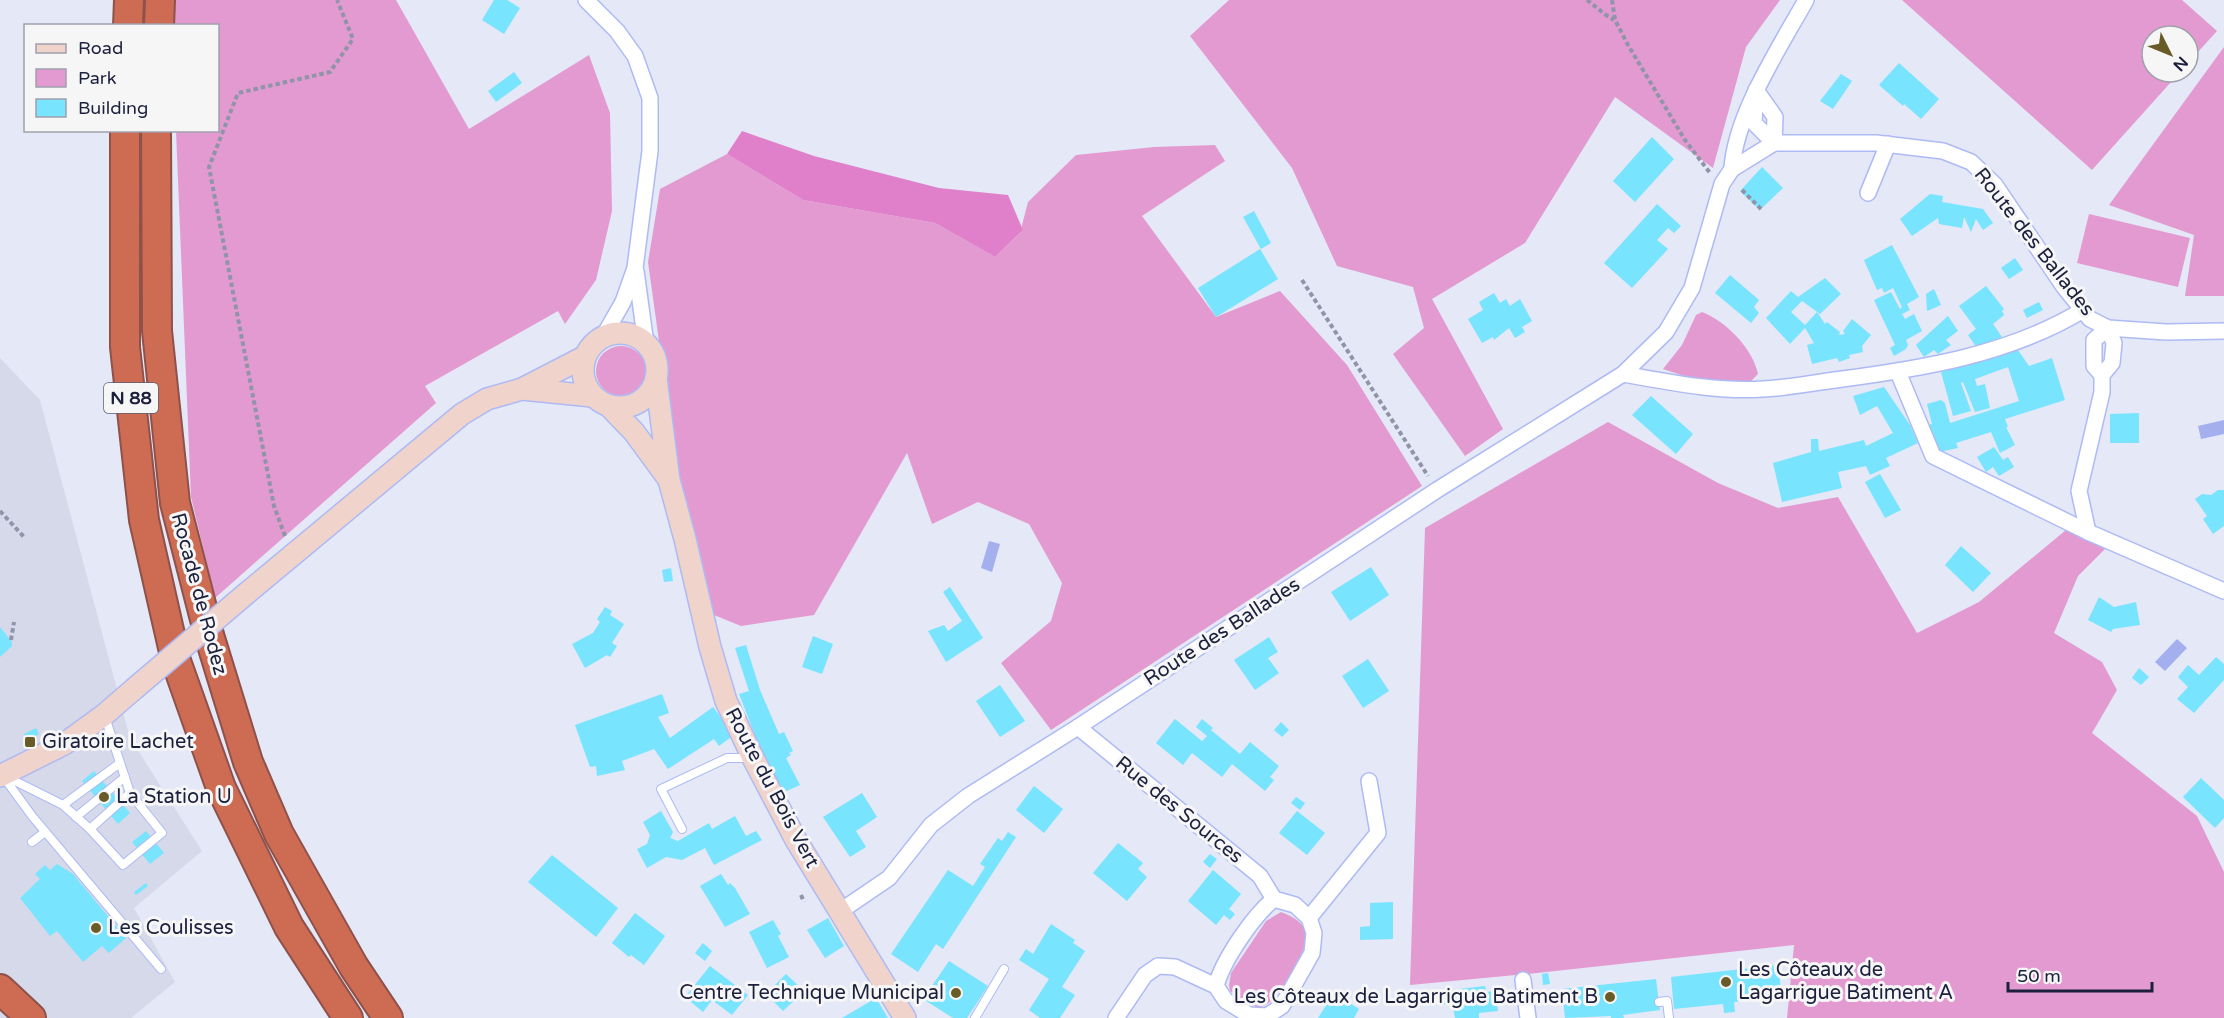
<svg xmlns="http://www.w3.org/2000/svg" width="2224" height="1018" font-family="'Varela Round',sans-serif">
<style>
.built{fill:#d5d9ea}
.green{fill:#e39ad1}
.forest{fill:#e080ca}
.water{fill:#a4b0ee}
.building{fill:#79e4fe}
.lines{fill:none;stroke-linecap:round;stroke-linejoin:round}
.lane-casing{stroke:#aebaf4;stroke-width:10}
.street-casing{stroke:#aebaf4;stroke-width:18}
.secondary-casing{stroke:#aebaf4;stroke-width:24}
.highway-casing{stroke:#8f514b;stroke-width:32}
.path{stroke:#9094a9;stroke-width:4;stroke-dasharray:4.5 3;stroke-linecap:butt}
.lane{stroke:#fff;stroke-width:8}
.street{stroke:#fff;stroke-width:15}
.secondary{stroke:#f0d3cb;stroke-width:21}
.highway{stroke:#cd6c53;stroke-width:28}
.secondary-bridge-casing{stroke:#aebaf4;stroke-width:24;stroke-linecap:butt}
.secondary-bridge{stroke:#f0d3cb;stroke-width:21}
.poi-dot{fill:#685b28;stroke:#f6f6f6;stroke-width:2}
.labels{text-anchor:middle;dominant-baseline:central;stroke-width:6;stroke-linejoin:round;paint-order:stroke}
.shield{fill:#f6f6f6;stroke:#5d6074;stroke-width:1.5}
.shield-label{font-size:18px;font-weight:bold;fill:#1c203c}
.street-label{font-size:20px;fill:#1c203c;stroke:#f6f6f6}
.poi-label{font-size:20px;fill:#1c203c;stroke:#f6f6f6;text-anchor:start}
</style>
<rect width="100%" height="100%" fill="#e4e8f7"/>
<path class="built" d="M0,358L40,400L130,738L202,851L134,908L175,982L131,1018H0Z"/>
<g class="green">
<path d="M174,0H396L469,129L589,55L610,113L612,211L596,280L565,324L558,311L425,386L436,403L215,598L191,497L176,131L218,130V26L174,25Z"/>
<path d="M1229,0H1780L1746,47L1713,168L1615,97L1525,243L1432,299L1503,429L1465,456L1393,354L1424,328L1413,287L1337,266L1292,168L1190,36Z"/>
<path d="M1902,0H2182L2217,31L2188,63V36H2152V72H2180L2092,170Z"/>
<path d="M2224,47V296H2185L2194,235L2109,205Z"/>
<path d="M1215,145L1225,161L1142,216L1216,317L1280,291L1347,365L1422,486L1051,730L1001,663L1051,621L1062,583L1029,524L978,502L932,524L907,453L814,615L741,626L714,615L680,492L648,262L660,189L727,154L803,200L935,223L995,257L1020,233L1028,202L1076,155L1154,147Z"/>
<path d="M2089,214L2190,238L2178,287L2077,263Z"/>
<path d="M1702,312C1726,321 1753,349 1758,374L1748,384L1690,378L1663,369L1682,345L1696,315Z"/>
<circle cx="621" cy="371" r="25"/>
<path d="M1608,422L1718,483L1778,508L1838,497L1917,633L1979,602L2066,530L2106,548L2078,576L2054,633L2102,662L2117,690L2092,733L2197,816L2224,872V1018H1787L1794,945L1537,973L1410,985L1425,528Z"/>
<path d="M1281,912C1294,917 1305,923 1309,938C1301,954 1278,1008 1258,1007C1250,1007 1238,996 1230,991L1229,985L1231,973L1266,921Z"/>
</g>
<path class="forest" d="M742,131L814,156L939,188L1008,195L1023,230L995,257L935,223L803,200L727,154Z"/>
<g class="water">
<path d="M2224,420V434L2201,439L2198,426Z"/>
<path d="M989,541L1000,544L992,572L981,568Z"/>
<path d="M2177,639L2187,648L2165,671L2155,662Z"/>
</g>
<g class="building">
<path d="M494,0H507L520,8L504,34L482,20Z"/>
<path d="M1899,63L1939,99L1921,119L1904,104L1903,106L1879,85Z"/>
<path d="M514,72L522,83L496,102L488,91Z"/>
<path d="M1841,74L1852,81L1833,109L1820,101Z"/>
<path d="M1652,137L1674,159L1635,202L1613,181Z"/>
<path d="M1762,167L1783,188L1760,210L1740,191Z"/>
<path d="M1930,194L1943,196L1942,202L1983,209L1993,223L1983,230L1976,219L1971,232L1964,217L1962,228L1939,224L1938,218L1912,236L1900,219Z"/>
<path d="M1657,204L1681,226L1674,233L1668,228L1657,240L1668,249L1632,288L1604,263Z"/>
<path d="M1254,211L1271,243L1261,249L1243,217Z"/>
<path d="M1892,245L1919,297L1907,304L1910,310L1902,314L1905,319L1914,314L1922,331L1906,340L1908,345L1906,349L1894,356L1890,348L1895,345L1874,300L1891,292L1900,309L1902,307L1893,288L1884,293L1882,288L1877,290L1864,260Z"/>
<path d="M1260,249L1278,279L1216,317L1198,288Z"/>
<path d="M2015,258L2023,270L2009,279L2001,268Z"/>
<path d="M1730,275L1759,300L1754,307L1759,313L1751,323L1715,293Z"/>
<path d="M1825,278L1841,294L1820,314L1802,301L1791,312L1805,325L1817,312L1825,324L1827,322L1840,332L1839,335L1845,334L1843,331L1852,319L1871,335L1862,346L1863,352L1849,355L1850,358L1839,362L1837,358L1812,364L1807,345L1814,343L1805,328L1790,344L1766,318L1791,291L1798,297Z"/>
<path d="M1986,286L2004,309L2002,311L2004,315L1993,324L2002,337L1977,348L1968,335L1976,329L1959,306Z"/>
<path d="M1934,289L1941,305L1927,311L1926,294Z"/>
<path d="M1494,293L1500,303L1506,299L1510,306L1520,299L1532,321L1522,327L1525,332L1515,338L1509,328L1494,340L1493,337L1482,343L1468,319L1483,310L1479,302Z"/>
<path d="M2039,302L2043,310L2027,318L2023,310Z"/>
<path d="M1948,316L1958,331L1946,340L1951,345L1938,354L1934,350L1924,357L1916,345Z"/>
<path d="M2016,347L2029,366L2052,358L2065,400L2005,419L2008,427H2006L2015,445L2000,453L1991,432L1956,443L1958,448L1939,452L1933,432L1928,433L1924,426L1932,424L1927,404L1941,400L1945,403L1950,423L2019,401L2008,367L1975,379L1977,386L1985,384L1990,408L1975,412L1963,382L1961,383L1971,411L1953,416L1941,372Z"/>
<path d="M1884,387L1910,425L1918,443L1886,458L1890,466L1870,475L1866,466L1838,472L1842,488L1782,502L1773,463L1811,452V439H1818L1819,451L1864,440L1866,446L1893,433L1877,406L1860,415L1853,396Z"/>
<path d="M1651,396L1693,434L1676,454L1632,415Z"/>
<path d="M2139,413V443H2110V414Z"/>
<path d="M1994,447L2003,460L2008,457L2014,467L1999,476L1993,467L1986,472L1977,457Z"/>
<path d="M1880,474L1901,510L1885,518L1865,482Z"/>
<path d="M2218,490H2224V526L2213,534L2203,519L2207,516L2195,499L2202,494L2211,495Z"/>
<path d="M1961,546L1991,573L1973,592L1945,565Z"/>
<path d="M1371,567L1389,595L1350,621L1331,592Z"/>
<path d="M671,568L673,581L664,582L662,570Z"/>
<path d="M950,587L983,638L946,662L928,631L944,625L948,631L962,621L943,592Z"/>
<path d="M2099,597L2114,607L2136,602L2140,625L2113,629L2111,632L2088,620Z"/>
<path d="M605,607L612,611L610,615L624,624L612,643L617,646L610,657L607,655L585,668L572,644L593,633L600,622L597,619Z"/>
<path d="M0,627L12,642V646L0,657Z"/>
<path d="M813,636L833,644L822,674L802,667Z"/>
<path d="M1269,637L1278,652L1268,658L1279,673L1255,690L1234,660Z"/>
<path d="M746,645L760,690L779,734L784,732L793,751L789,753L791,755L786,758L800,785L782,793L766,763L739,694L749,691L735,648Z"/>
<path d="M2216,657L2224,664V680L2194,713L2177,699L2188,687L2178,677L2188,665L2199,675Z"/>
<path d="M1368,659L1389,691L1363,708L1342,676Z"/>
<path d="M2139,668L2149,677L2141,685L2132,678Z"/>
<path d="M1000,685L1025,721L1000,737L976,701Z"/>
<path d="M662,694L669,713L658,717L670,738L713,707L734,735L719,746L714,739L668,769L654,749L622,761L625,770L597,776L596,766L590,767L575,725Z"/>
<path d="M1175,719L1202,741L1207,736L1196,727L1202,719L1213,728L1211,730L1240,754L1250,742L1279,766L1270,777L1274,780L1265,791L1232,764L1222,777L1192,753L1183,765L1156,743Z"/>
<path d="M1281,722L1289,730L1282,737L1274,730Z"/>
<path d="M36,728L39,734L27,741L24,734Z"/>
<path d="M94,771L130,813L118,824L82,781Z"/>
<path d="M2201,778L2224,800V818L2215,828L2183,797Z"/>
<path d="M1034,786L1063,809L1044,833L1016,810Z"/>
<path d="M862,793L877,817L856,831L866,847L850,857L823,817Z"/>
<path d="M1296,797L1305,803L1300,810L1291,803Z"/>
<path d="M661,811L673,832L670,838L678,841L709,823L712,829L735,816L746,836L756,831L762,840L714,865L705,848L682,860L666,857L647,868L637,849L647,844L650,835L643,822Z"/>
<path d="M1297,811L1325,833L1307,855L1279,833Z"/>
<path d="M146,831L164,853L150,864L132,842Z"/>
<path d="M1008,832L1016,837L943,949L936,944L918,972L891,954L948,870L973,886L985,867L980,864L998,838L1002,841Z"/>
<path d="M1118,843L1143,863L1138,869L1147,877L1127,901L1093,873Z"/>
<path d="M1210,854L1217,859L1210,868L1203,862Z"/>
<path d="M552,855L618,908L596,937L528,882Z"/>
<path d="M57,864L73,874L126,938L109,953L102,946L83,962L57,931L50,936L20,898L40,879L35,874L45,865L50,870Z"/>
<path d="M1213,870L1241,894L1229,909L1235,914L1230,920L1224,915L1216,925L1188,901Z"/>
<path d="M721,874L728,885L730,883L735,888L750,914L725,927L700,886Z"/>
<path d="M146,883L148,886L136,895L134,892Z"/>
<path d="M1393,902V939L1360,940V927L1370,926V903Z"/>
<path d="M635,913L665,936L644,965L631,955L629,957L612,943Z"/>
<path d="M828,918L844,946L825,958L807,930Z"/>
<path d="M773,920L781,934L778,936L789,957L767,968L749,932Z"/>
<path d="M1051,924L1075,940L1073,943L1085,951L1062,987L1075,995L1060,1018H1040L1029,1010L1049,979L1019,960L1026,949L1033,954Z"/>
<path d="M703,943L712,951L705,961L695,953Z"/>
<path d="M949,961L988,986L967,1018H953L923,999Z"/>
<path d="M1778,965L1782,997L1734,1002L1735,1012L1724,1013L1723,1004L1674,1009L1671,977Z"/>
<path d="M710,966L748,995L732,1015L712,1000L703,1012L685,997Z"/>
<path d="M1548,973L1550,984L1543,985L1542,974Z"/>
<path d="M786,974L804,991L783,1011L766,994Z"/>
<path d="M1656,979L1660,1010L1623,1015L1624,1018H1611V1016L1565,1018L1562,989Z"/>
<path d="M1485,986L1486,992L1495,991L1498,1011L1479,1013V1018H1455L1452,1003L1444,1005L1442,991Z"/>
<path d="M1334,993L1359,1009L1354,1018H1318Z"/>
<path d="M876,998L888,1018H842Z"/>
</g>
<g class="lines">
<defs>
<g id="lane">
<path d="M3,776L32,816L161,969"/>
<path d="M7,777L63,805L90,829L123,865L162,833L130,793"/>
<path d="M63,805L120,763"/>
<path d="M76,817L125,777"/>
<path d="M90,829L130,793L105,717"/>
<path d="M682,829L661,789L727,758H751"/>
<path d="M32,842L45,832"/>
<path d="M1659,1002L1667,1001L1669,1018"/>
<path d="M975,1018L1004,969"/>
</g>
<g id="street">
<path d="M586,0L617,31L635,56L650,98V151L635,268L623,302L603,337"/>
<path d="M1756,90L1775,117L1774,143"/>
<path d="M1755,105L1754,123L1774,143"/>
<path d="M1774,143H1876L1943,151L1971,162L1995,185L2064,287L2090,319L2108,328L2166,332L2224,331"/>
<path d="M1732,169C1735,115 1780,47 1806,0"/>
<path d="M1868,193L1888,144"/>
<path d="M636,271L646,344"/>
<path d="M1898,372L1933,456L2088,532L2224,591"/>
<path d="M1623,374C1669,382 1716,392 1763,389C1787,388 1812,383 1835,380C1920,369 2009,355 2083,310"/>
<path d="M2088,532L2079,491L2102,392V375L2112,363L2114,343L2108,328L2094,340V366L2102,375"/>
<path d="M1078,727L1260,876L1274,899L1295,905L1309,918L1314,933L1312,953L1282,1006L1267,1016L1249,1015L1226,1001L1216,986L1175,967L1158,966L1145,975L1116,1018"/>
<path d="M839,912L889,878L931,825L968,796L1078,727L1437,490L1623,374L1666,332L1692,288L1722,184L1732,169L1774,143"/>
<path d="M1309,918L1378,833L1369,781"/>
<path d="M1523,980L1528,1018"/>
<path d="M1216,986C1223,960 1253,916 1274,899"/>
</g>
<g id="secondary">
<circle cx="620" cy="370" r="37"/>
<path d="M656,378L669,480L685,539L710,647L726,701L753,758L796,840L905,1018"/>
<path d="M522,389L592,396"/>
<path d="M609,406L634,432L667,477"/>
<path d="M247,593L462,414L487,399L522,389L584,357"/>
<path d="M0,776L64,744L104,715L134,689"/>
</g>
<g id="highway">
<path d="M128,26L129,0"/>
<path d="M159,26L160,0"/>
<path d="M125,130V347L144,520L176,661L221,788L289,927L348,1018"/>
<path d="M156,130L157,331L175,503L209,635L248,762L279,834L354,967L388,1018"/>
<path d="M0,989L31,1018"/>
</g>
</defs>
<use href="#lane" class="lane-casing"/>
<use href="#street" class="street-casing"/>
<use href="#secondary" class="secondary-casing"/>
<use href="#highway" class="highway-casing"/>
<g class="path">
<path d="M1587,0L1606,15L1614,20"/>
<path d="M1612,0L1615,20L1628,45L1685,140L1710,173"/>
<path d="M1742,190L1761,209"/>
<path d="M1302,280L1428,476"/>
<path d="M0,511L25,538"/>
<path d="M285,536L274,506L209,167L238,93L330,72L353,39L337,0"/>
<path d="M11,640L14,622"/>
<path d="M801,895L804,902"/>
</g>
<use href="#lane" class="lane"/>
<use href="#street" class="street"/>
<use href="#secondary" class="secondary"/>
<use href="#highway" class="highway"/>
<defs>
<path id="secondary-bridge" d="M134,689L247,593"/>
</defs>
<use href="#secondary-bridge" class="secondary-bridge-casing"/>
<use href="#secondary-bridge" class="secondary-bridge"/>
</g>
<g class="poi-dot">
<rect x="24" y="736" width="12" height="12" rx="3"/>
<circle cx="104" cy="797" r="6"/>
<circle cx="96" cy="928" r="6"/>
<circle cx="1726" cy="982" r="6"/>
<circle cx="956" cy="993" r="6"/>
<circle cx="1610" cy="997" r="6"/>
</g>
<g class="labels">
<rect class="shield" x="104" y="383" width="54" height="30" rx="4.5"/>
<g class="shield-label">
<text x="131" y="398">N 88</text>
</g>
<g class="street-label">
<text transform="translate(2034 242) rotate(52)">Route des Ballades</text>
<text transform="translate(199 594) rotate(75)">Rocade de Rodez</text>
<text transform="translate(1222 632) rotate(-33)">Route des Ballades</text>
<text transform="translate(772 788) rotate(62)">Route du Bois Vert</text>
<text transform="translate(1179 810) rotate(39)">Rue des Sources</text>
</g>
<g class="poi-label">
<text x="42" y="742">Giratoire Lachet</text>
<text x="116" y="797">La Station U</text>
<text x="108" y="928">Les Coulisses</text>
<text x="1738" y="970">Les Côteaux de<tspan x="1738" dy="23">Lagarrigue Batiment A</tspan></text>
<text x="944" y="993" text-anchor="end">Centre Technique Municipal</text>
<text x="1598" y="997" text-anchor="end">Les Côteaux de Lagarrigue Batiment B</text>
</g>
</g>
<rect x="24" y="24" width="195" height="108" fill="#f6f6f6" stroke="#9fa0ac" stroke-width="1.5"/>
<rect x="36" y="44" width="30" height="9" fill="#f0d3cb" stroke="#9fa0ac" stroke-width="1.5"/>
<text x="78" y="54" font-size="18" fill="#1c203c">Road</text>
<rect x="36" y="69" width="30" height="18" fill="#e39ad1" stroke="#9fa0ac" stroke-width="1.5"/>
<text x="78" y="84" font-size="18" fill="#1c203c">Park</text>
<rect x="36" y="99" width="30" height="18" fill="#79e4fe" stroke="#9fa0ac" stroke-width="1.5"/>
<text x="78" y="114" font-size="18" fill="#1c203c">Building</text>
<g transform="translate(2170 54) rotate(133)"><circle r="28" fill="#f6f6f6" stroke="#9fa0ac" stroke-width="1.5"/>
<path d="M0-4.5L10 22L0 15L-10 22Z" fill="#685b28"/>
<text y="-9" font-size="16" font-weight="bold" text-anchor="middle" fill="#1c203c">N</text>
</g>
<path d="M2008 982v9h144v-9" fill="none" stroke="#1c203c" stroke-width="3"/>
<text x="2017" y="982" font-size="18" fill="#1c203c" stroke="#f6f6f6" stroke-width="4.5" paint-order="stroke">50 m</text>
</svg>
